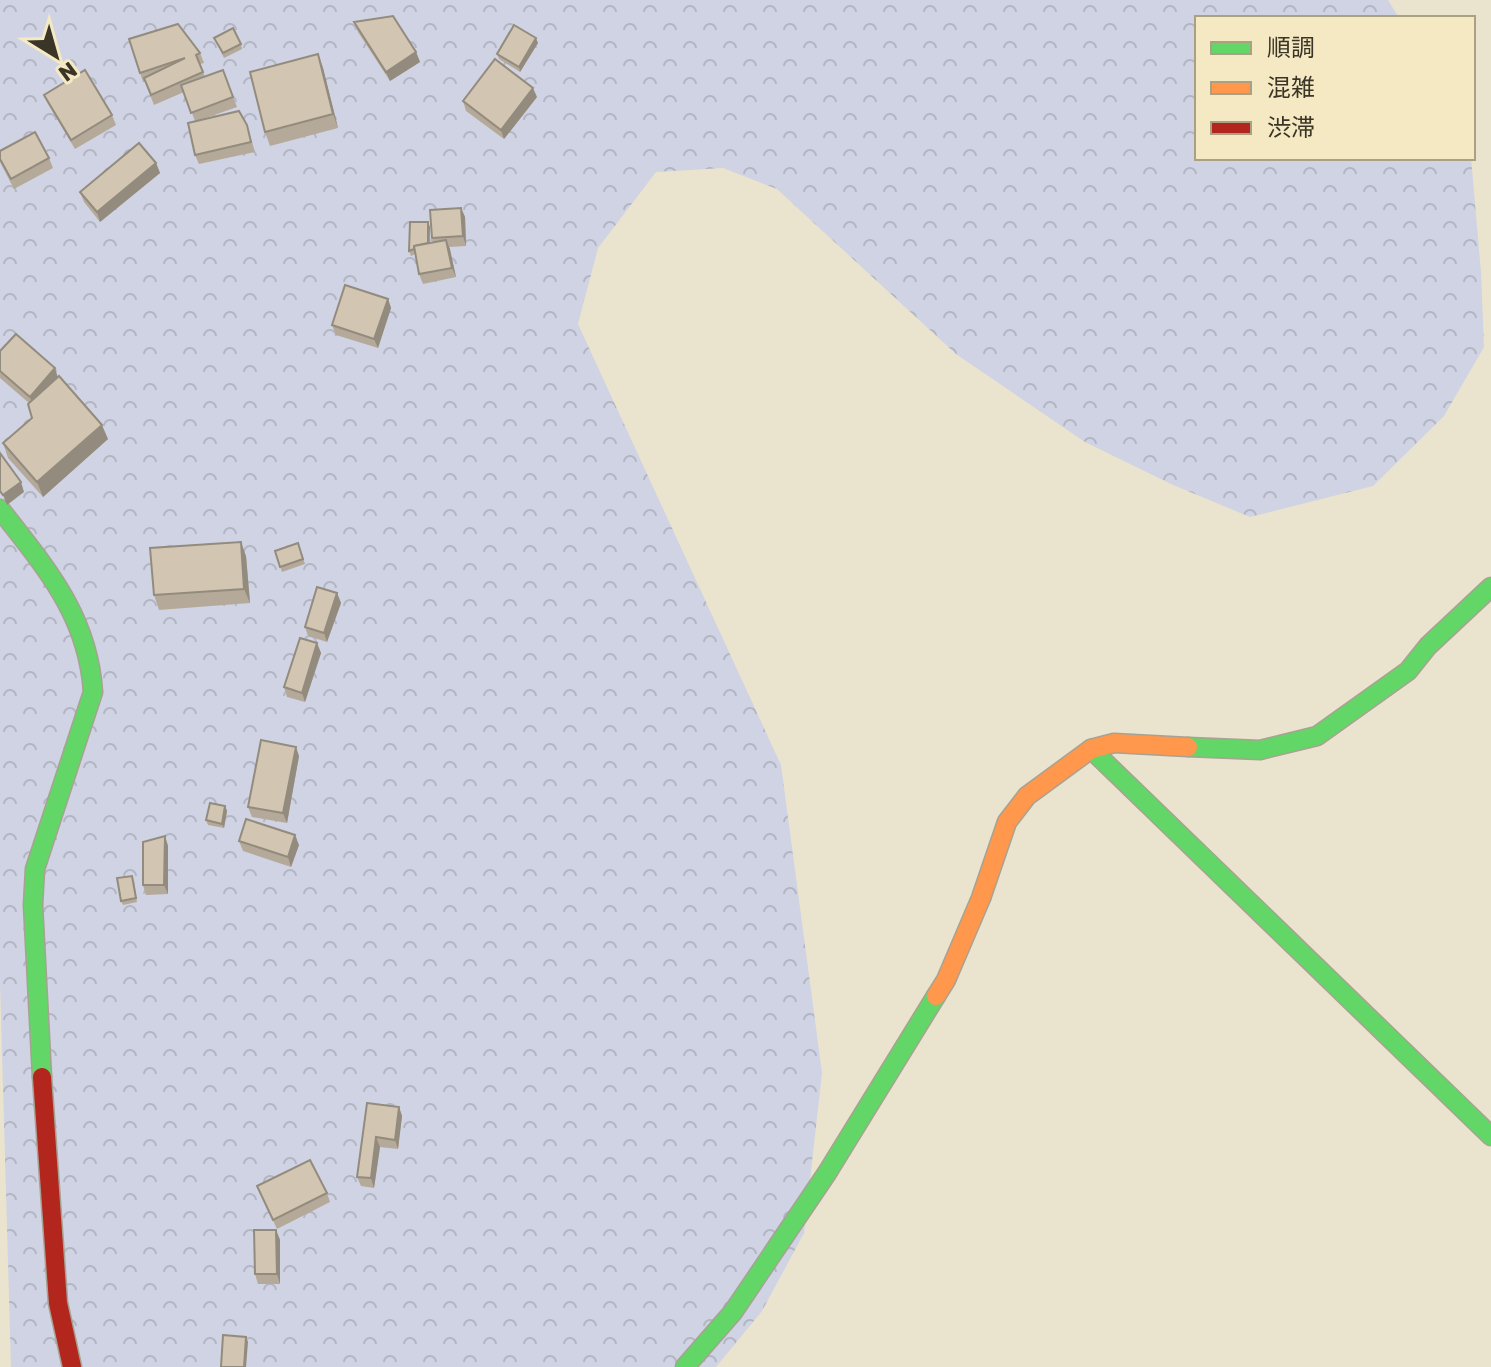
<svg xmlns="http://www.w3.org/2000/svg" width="1491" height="1367" font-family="Rubik,'Noto Sans JP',sans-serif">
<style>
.forest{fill:url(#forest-crowns)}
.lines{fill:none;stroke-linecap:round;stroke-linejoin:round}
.fast-casing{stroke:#a7a292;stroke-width:21}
.slow-casing{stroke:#a7a292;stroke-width:21}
.jam-casing{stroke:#a7a292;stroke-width:21}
.fast{stroke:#63d668;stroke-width:18}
.slow{stroke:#ff974d;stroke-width:18}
.jam{stroke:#b3261e;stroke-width:18}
.wall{fill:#b5aa99}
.shaded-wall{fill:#938b7d}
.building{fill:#d2c6b2;stroke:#938b7d;stroke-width:2}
</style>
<defs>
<pattern id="forest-crowns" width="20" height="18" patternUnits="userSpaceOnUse" patternTransform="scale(2)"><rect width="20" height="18" fill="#cfd3e3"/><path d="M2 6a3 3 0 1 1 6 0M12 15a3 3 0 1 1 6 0" fill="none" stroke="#b2b6c3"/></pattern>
</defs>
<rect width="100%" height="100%" fill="#eae3ce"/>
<path class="forest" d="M0,0H1388L1399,18H1197V158H1471L1481,272L1484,347L1444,416L1373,486L1250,517L1171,484L1085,442L956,354L777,189L723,168L656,172L598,248L578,324L781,765L822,1073L804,1233L762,1311L716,1367H11L0,982Z"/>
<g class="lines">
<defs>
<g id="fast">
<path d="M0,509C45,567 88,615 93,692L35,869L33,905L42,1077"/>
<path d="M1188,747L1260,750L1317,736L1408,671L1428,646L1491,587"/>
<path d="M1091,749L1491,1136"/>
<path d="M685,1367L733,1312L827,1173L936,996"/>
</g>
<path id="slow" d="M936,996L946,980L981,898L1007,822L1027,796L1091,749L1114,743L1188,747"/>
<path id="jam" d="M42,1077L58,1303L72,1367"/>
</defs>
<use href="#fast" class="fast-casing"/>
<use href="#slow" class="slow-casing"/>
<use href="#jam" class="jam-casing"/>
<use href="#fast" class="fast"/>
<use href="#slow" class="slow"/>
<use href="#jam" class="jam"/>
</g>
<g class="wall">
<path d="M354,22L416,52L420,62L390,81L358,32Z"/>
<path d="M214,38L241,44L242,49L224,58Z"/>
<path d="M129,39L200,53L204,63L200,64L205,77L223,70L237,107L203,119L247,125L255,152L199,164L195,155V121L184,92L154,105L145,82H143Z"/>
<path d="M538,43L520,72L499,59L497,54Z"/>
<path d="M318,54L323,68L338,128L270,146L265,132Z"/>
<path d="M44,95L112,115L116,125L75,149L48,104Z"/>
<path d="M537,97L504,139L466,111L463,101Z"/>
<path d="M0,151L49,158L53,168L14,189L0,162Z"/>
<path d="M156,163L160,173L100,222L84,202L80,192Z"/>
<path d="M461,208L465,217L466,246L449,247L456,277L423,284L419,274L415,254L411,256L409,251L430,227V243L433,242L432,238Z"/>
<path d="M388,299L391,308L378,348L336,335L332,325Z"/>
<path d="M0,351L58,377L108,439L43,497L8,458L3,443L32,418L29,403L0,378Z"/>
<path d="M298,543L305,564L282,572L275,551Z"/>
<path d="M246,556L250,603L159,610L154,595Z"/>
<path d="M337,593L341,603L327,642L308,636L305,627Z"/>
<path d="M317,643L321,653L305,702L287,697L284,687Z"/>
<path d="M299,756L287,823L252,817L248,807Z"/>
<path d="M225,806L227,811L224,828L208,825L206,820Z"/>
<path d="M165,836L168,846V894L146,895L143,885Z"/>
<path d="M239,841L299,845L291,867L243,851Z"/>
<path d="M134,880L137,902L123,905L121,901Z"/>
<path d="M367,1103L399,1107L402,1116L398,1149L380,1147L374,1188L361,1186L357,1177Z"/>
<path d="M257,1186L327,1193L330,1202L277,1229Z"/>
<path d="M276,1230L280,1240V1284H258L255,1274Z"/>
</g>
<g class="shaded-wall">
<path d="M536,38L538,43L520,72L519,67Z"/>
<path d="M416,52L420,62L390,81L386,72Z"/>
<path d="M318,54L323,68L338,128L333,114Z"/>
<path d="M533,88L537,97L504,139L501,130Z"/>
<path d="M156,163L160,173L100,222L97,212Z"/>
<path d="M461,208L465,217L466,246L463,236Z"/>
<path d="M428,222L430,227L429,249L428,244Z"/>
<path d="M446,240L450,249L456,277L452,268Z"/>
<path d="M388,299L391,308L378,348L374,339Z"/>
<path d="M55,368L58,378L33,407L30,397Z"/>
<path d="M102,425L108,439L43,497L37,482Z"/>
<path d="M21,482L24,492L7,505L3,495Z"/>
<path d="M241,542L246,556L250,603L244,589Z"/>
<path d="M337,593L341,603L327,642L324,633Z"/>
<path d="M317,643L321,653L305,702L302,693Z"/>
<path d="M296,747L299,756L287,823L283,813Z"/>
<path d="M225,806L227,811L224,828L222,824Z"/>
<path d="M295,835L299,845L291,867L288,857Z"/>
<path d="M165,836L168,846V894L164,885Z"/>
<path d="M399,1107L402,1116L398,1149L395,1140Z"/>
<path d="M376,1137L380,1147L374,1188L371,1178Z"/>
<path d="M276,1230L280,1240V1284L277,1274Z"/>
<path d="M246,1337L248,1342L246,1367H244Z"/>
</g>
<g class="building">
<path d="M393,16L416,52L386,72L354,22Z"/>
<path d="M178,24L200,53L196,55L203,72L151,95L144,78L185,58L140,73L129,39Z"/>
<path d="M514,25L536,38L519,67L497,54Z"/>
<path d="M233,28L241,44L223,53L214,38Z"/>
<path d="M318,54L333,114L265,132L250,72Z"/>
<path d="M495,59L533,88L501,130L463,101Z"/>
<path d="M85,70L112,115L71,140L44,95Z"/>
<path d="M223,70L233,97L191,113L181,85Z"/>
<path d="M239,111L247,125L251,142L195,155L188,123Z"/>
<path d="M35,132L49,158L11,179L0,159V151Z"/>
<path d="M139,143L156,163L97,212L80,192Z"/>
<path d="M461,208L463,236L432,238L430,210Z"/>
<path d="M410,222H428V243L414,246V249L409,251Z"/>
<path d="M446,240L452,268L419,274L414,246Z"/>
<path d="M345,285L388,299L374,339L332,325Z"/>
<path d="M16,334L55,368L30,397L0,371V351Z"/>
<path d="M59,376L102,425L37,482L3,443L32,418L28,404Z"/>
<path d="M0,453L21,482L3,495L0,491Z"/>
<path d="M241,542L244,589L154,595L150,548Z"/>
<path d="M298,543L303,559L280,567L275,551Z"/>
<path d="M317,587L337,593L324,633L305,627Z"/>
<path d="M300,638L317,643L302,693L284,687Z"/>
<path d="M261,740L296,747L283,813L248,807Z"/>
<path d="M210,803L225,806L222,824L206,820Z"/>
<path d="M246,819L295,835L288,857L239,841Z"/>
<path d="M165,836L164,885H143V842Z"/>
<path d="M132,876L136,898L121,901L117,878Z"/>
<path d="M367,1103L399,1107L395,1140L376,1137L371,1178L357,1177Z"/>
<path d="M310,1160L327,1193L273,1220L257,1186Z"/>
<path d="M254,1230H276L277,1274H255Z"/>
<path d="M223,1335L246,1337L244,1367H221Z"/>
</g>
<rect x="1195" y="16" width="280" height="144" fill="#f5e9c3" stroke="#aaa185" stroke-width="2"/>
<rect x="1211" y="42" width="40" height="12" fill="#63d668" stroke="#aaa185" stroke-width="2"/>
<text x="1267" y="56" font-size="24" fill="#3a3527">順調</text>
<rect x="1211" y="82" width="40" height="12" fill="#ff974d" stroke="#aaa185" stroke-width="2"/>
<text x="1267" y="96" font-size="24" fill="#3a3527">混雑</text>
<rect x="1211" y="122" width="40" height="12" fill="#b3261e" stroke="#aaa185" stroke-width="2"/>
<text x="1267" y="136" font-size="24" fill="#3a3527">渋滞</text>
<g transform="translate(56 56) rotate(143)" stroke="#f5e9c3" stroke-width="6" paint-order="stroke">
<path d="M0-6L14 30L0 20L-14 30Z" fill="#3a3527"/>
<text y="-12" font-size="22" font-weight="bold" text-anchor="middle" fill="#3a3527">N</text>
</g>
</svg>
